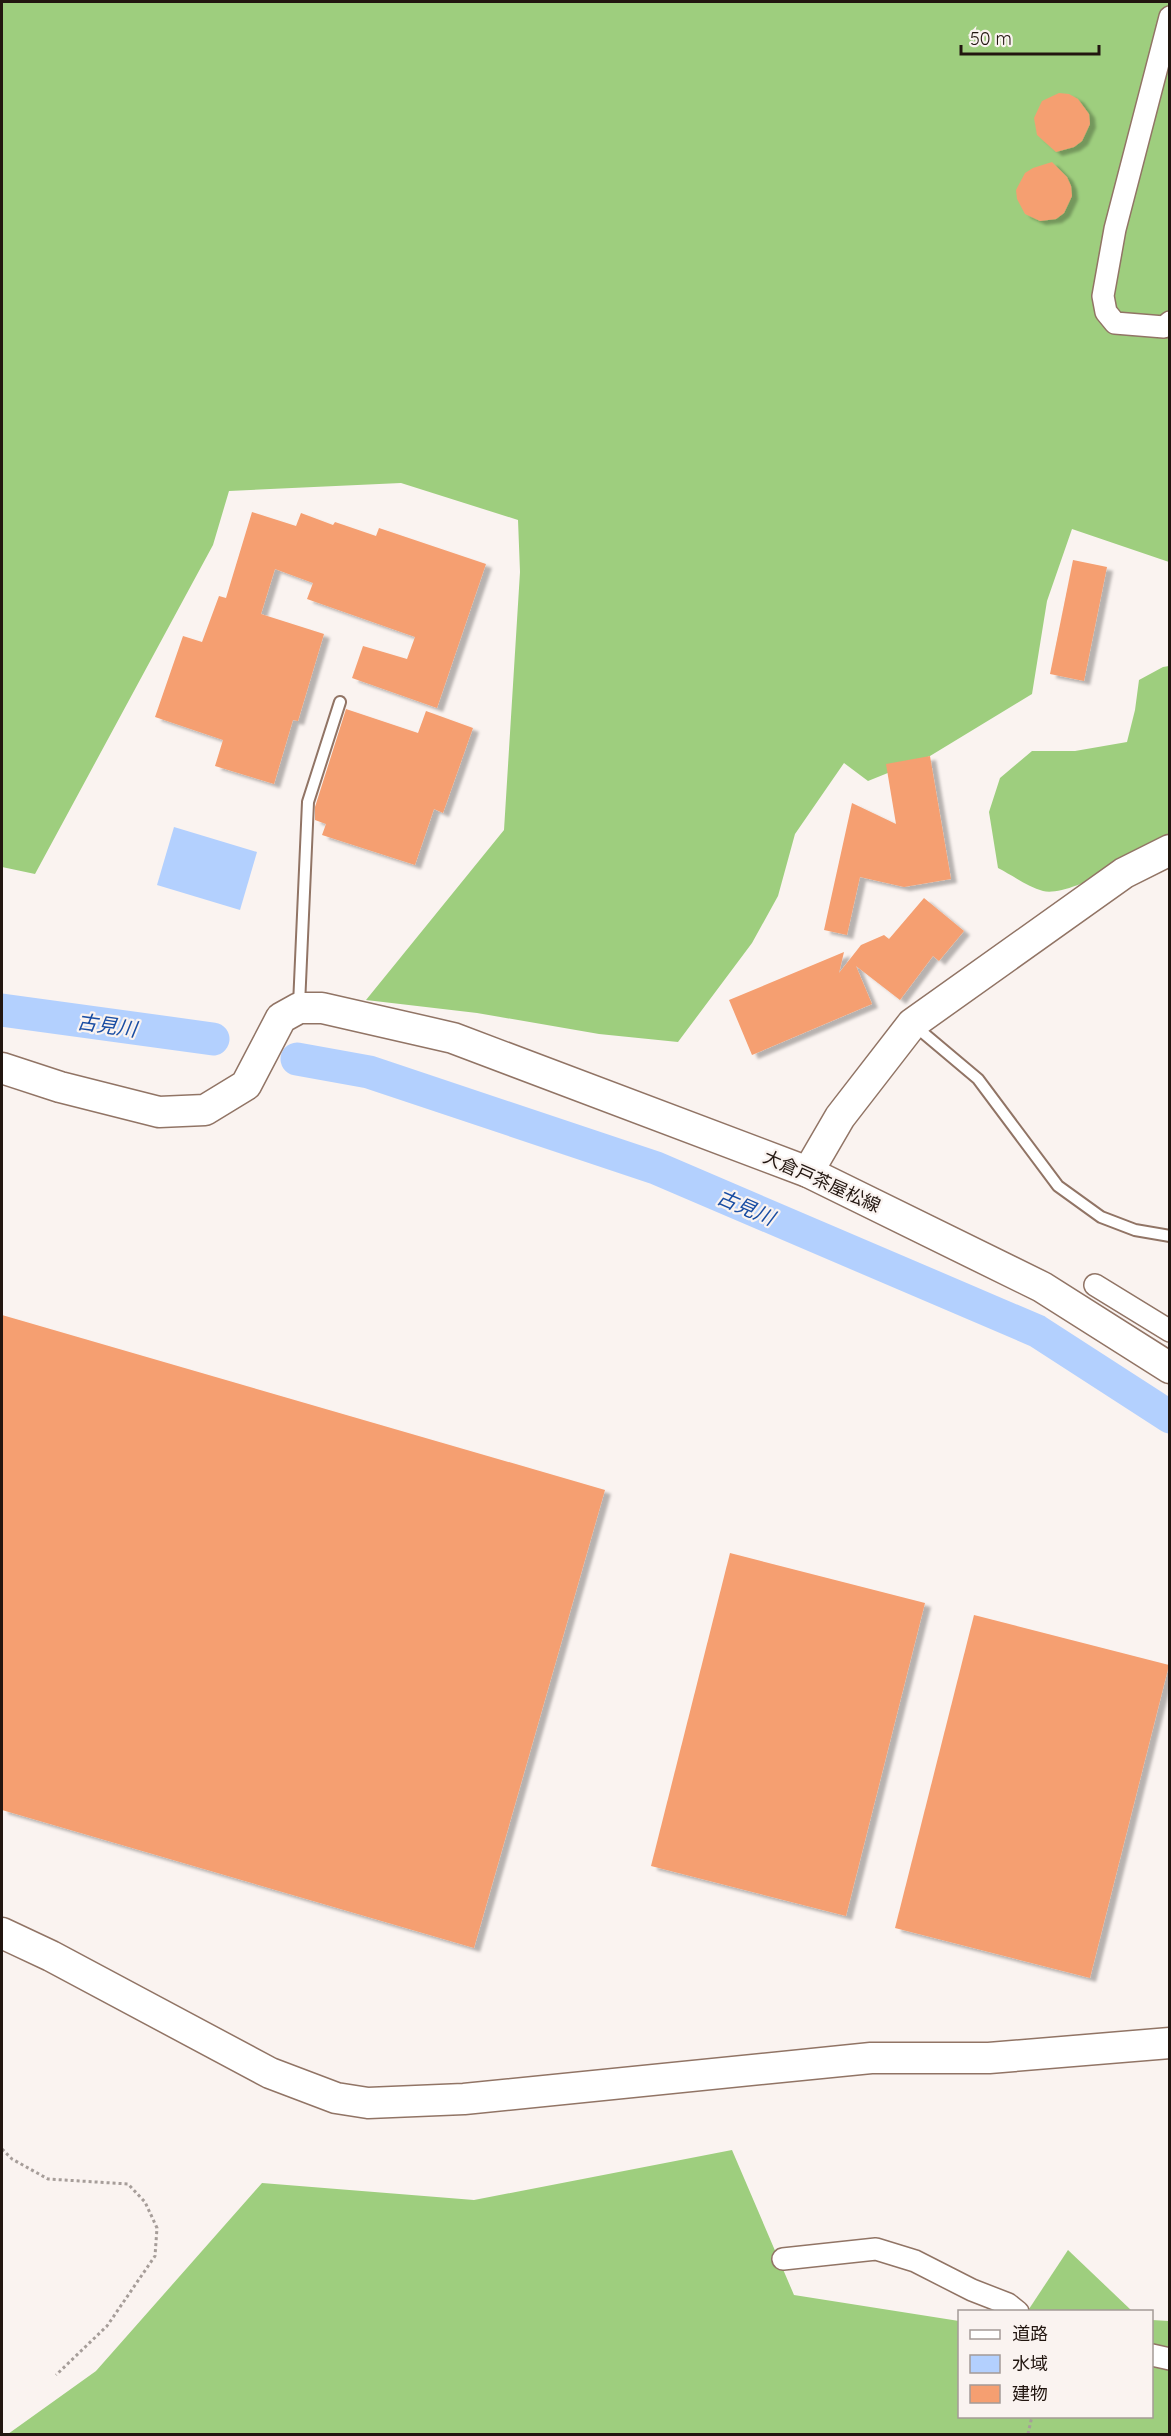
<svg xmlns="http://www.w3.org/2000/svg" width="1171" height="2436" font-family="Quicksand,'Noto Sans JP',sans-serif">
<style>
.forest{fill:#9ece7e}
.water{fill:#b3d0fe}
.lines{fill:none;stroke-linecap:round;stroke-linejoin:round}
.river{stroke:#b3d0fe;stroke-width:33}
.building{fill:#f59f71;filter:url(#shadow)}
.lane-casing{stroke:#917465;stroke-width:14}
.street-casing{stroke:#917465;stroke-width:24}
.secondary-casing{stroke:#917465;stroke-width:33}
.path{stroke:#a69d99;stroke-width:3;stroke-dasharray:3 3;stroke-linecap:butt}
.lane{stroke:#fff;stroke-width:10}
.street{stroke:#fff;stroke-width:21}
.secondary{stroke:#fff;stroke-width:30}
.labels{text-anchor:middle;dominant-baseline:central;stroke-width:4.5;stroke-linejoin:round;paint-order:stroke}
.street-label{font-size:18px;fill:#221610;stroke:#faf3f0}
.water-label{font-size:20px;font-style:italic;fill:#194da3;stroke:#faf3f0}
</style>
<defs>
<filter id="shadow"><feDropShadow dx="6" dy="4" stdDeviation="1.5" flood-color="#0004"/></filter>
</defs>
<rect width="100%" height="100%" fill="#faf3f0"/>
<g class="forest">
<path d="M2,2H1169V562L1072,529L1047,601L1032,694L930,756L868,781L844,763L795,834L778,896L752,943L678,1042L599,1034L477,1013L366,1000L504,830L520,572L518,520L401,483L229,491L213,545L35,874L2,867Z"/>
<path d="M1169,666V838C1145,852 1069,898 1043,891C1028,887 1012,875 998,868L989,812L1000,778L1032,751H1075L1127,742L1135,710L1139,680L1163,667Z"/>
<path d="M732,2150L794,2295L959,2321L960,2416H1152V2320L1169,2321V2434H8L96,2371L262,2183L474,2200Z"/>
<path d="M1068,2250L1132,2311L1027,2312Z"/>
</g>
<path class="water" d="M174,827L257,852L240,910L157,885Z"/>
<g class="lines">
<g class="river">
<path d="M2,1010L213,1039"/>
<path d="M297,1059L369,1072L656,1168L1037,1331L1170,1417"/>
</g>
</g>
<g class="building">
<path d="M1059,93L1069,94L1078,99L1089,114L1090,124L1082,141L1074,147L1056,152L1037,135L1034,118L1042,101Z"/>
<path d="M1052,162L1067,177L1071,186L1072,196L1064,213L1056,219L1040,221L1025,214L1017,199L1016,190L1025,173L1033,168Z"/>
<path d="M252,512L296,526L301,513L333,525L335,522L376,536L379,528L486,564L437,708L352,678L363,646L407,659L415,637L307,599L313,583L275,569L261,614L324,634L298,721L293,720L274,784L215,766L223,740L155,717L183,636L202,642L219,596L226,598Z"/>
<path d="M1073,560L1107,567L1084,681L1050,674Z"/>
<path d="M346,709L418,733L426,711L473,728L443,813L434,809L415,865L322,835L326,824L315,820V807Z"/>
<path d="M930,756L951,879L904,887L860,877L847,935L824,930L852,803L896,824L886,764Z"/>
<path d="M924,898L964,931L939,961L933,956L900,1000L856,966L872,1004L752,1055L729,1000L844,952L839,973L861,945L884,935L889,939Z"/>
<path d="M2,1315L605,1490L474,1948L2,1810Z"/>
<path d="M730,1553L925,1603L846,1916L651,1866Z"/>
<path d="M974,1615L1169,1665L1090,1978L895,1928Z"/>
</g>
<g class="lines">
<defs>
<g id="lane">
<path d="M299,1005L308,802L340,702"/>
<path d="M915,1026L978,1079L1058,1186L1101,1217L1135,1230L1170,1236"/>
</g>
<g id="street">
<path d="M1170,17L1115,229L1103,296L1106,312L1115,323L1164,327L1170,322"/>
<path d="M1095,1285L1170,1331"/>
<path d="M783,2259L876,2249L915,2261L972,2290L1008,2304L1018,2312"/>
<path d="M1152,2355L1170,2359"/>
</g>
<g id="secondary">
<path d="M2,1068L60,1087L159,1112L205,1110L246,1085L281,1018L299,1008H322L453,1038L808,1172L1042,1287L1170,1368"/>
<path d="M808,1172L840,1117L912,1024L1124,873L1170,850"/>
<path d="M2,1933L51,1956L270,2073L336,2098L368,2103L464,2099L871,2058H989L1170,2043"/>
</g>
</defs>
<use href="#lane" class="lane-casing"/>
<use href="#street" class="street-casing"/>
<use href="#secondary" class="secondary-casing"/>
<g class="path">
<path d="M2,2149L12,2159L48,2179L128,2184L145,2202L157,2228L155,2256L107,2326L56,2375"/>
<path d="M1028,2434L1032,2416"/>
</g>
<use href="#lane" class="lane"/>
<use href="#street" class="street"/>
<use href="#secondary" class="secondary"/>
</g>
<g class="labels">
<g class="street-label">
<text transform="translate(822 1181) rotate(24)">大倉戸茶屋松線</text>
</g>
<g class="water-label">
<text transform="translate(107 1025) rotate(8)">古見川</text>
<text transform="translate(746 1207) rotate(23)">古見川</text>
</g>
</g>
<rect width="1171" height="2436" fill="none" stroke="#221610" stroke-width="6"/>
<rect x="958" y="2310" width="195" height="108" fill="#faf3f0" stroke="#a49b96" stroke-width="1.5"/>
<rect x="970" y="2330" width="30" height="9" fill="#ffffff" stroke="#a49b96" stroke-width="1.5"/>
<text x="1012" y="2340" font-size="18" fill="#221610">道路</text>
<rect x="970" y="2355" width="30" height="18" fill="#b3d0fe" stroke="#a49b96" stroke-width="1.5"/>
<text x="1012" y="2370" font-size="18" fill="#221610">水域</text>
<rect x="970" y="2385" width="30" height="18" fill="#f59f71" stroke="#a49b96" stroke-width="1.5"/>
<text x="1012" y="2400" font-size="18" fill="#221610">建物</text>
<path d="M961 45v9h138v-9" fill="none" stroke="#221610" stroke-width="3"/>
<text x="970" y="45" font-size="18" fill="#221610" stroke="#faf3f0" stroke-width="4.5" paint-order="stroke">50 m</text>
</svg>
